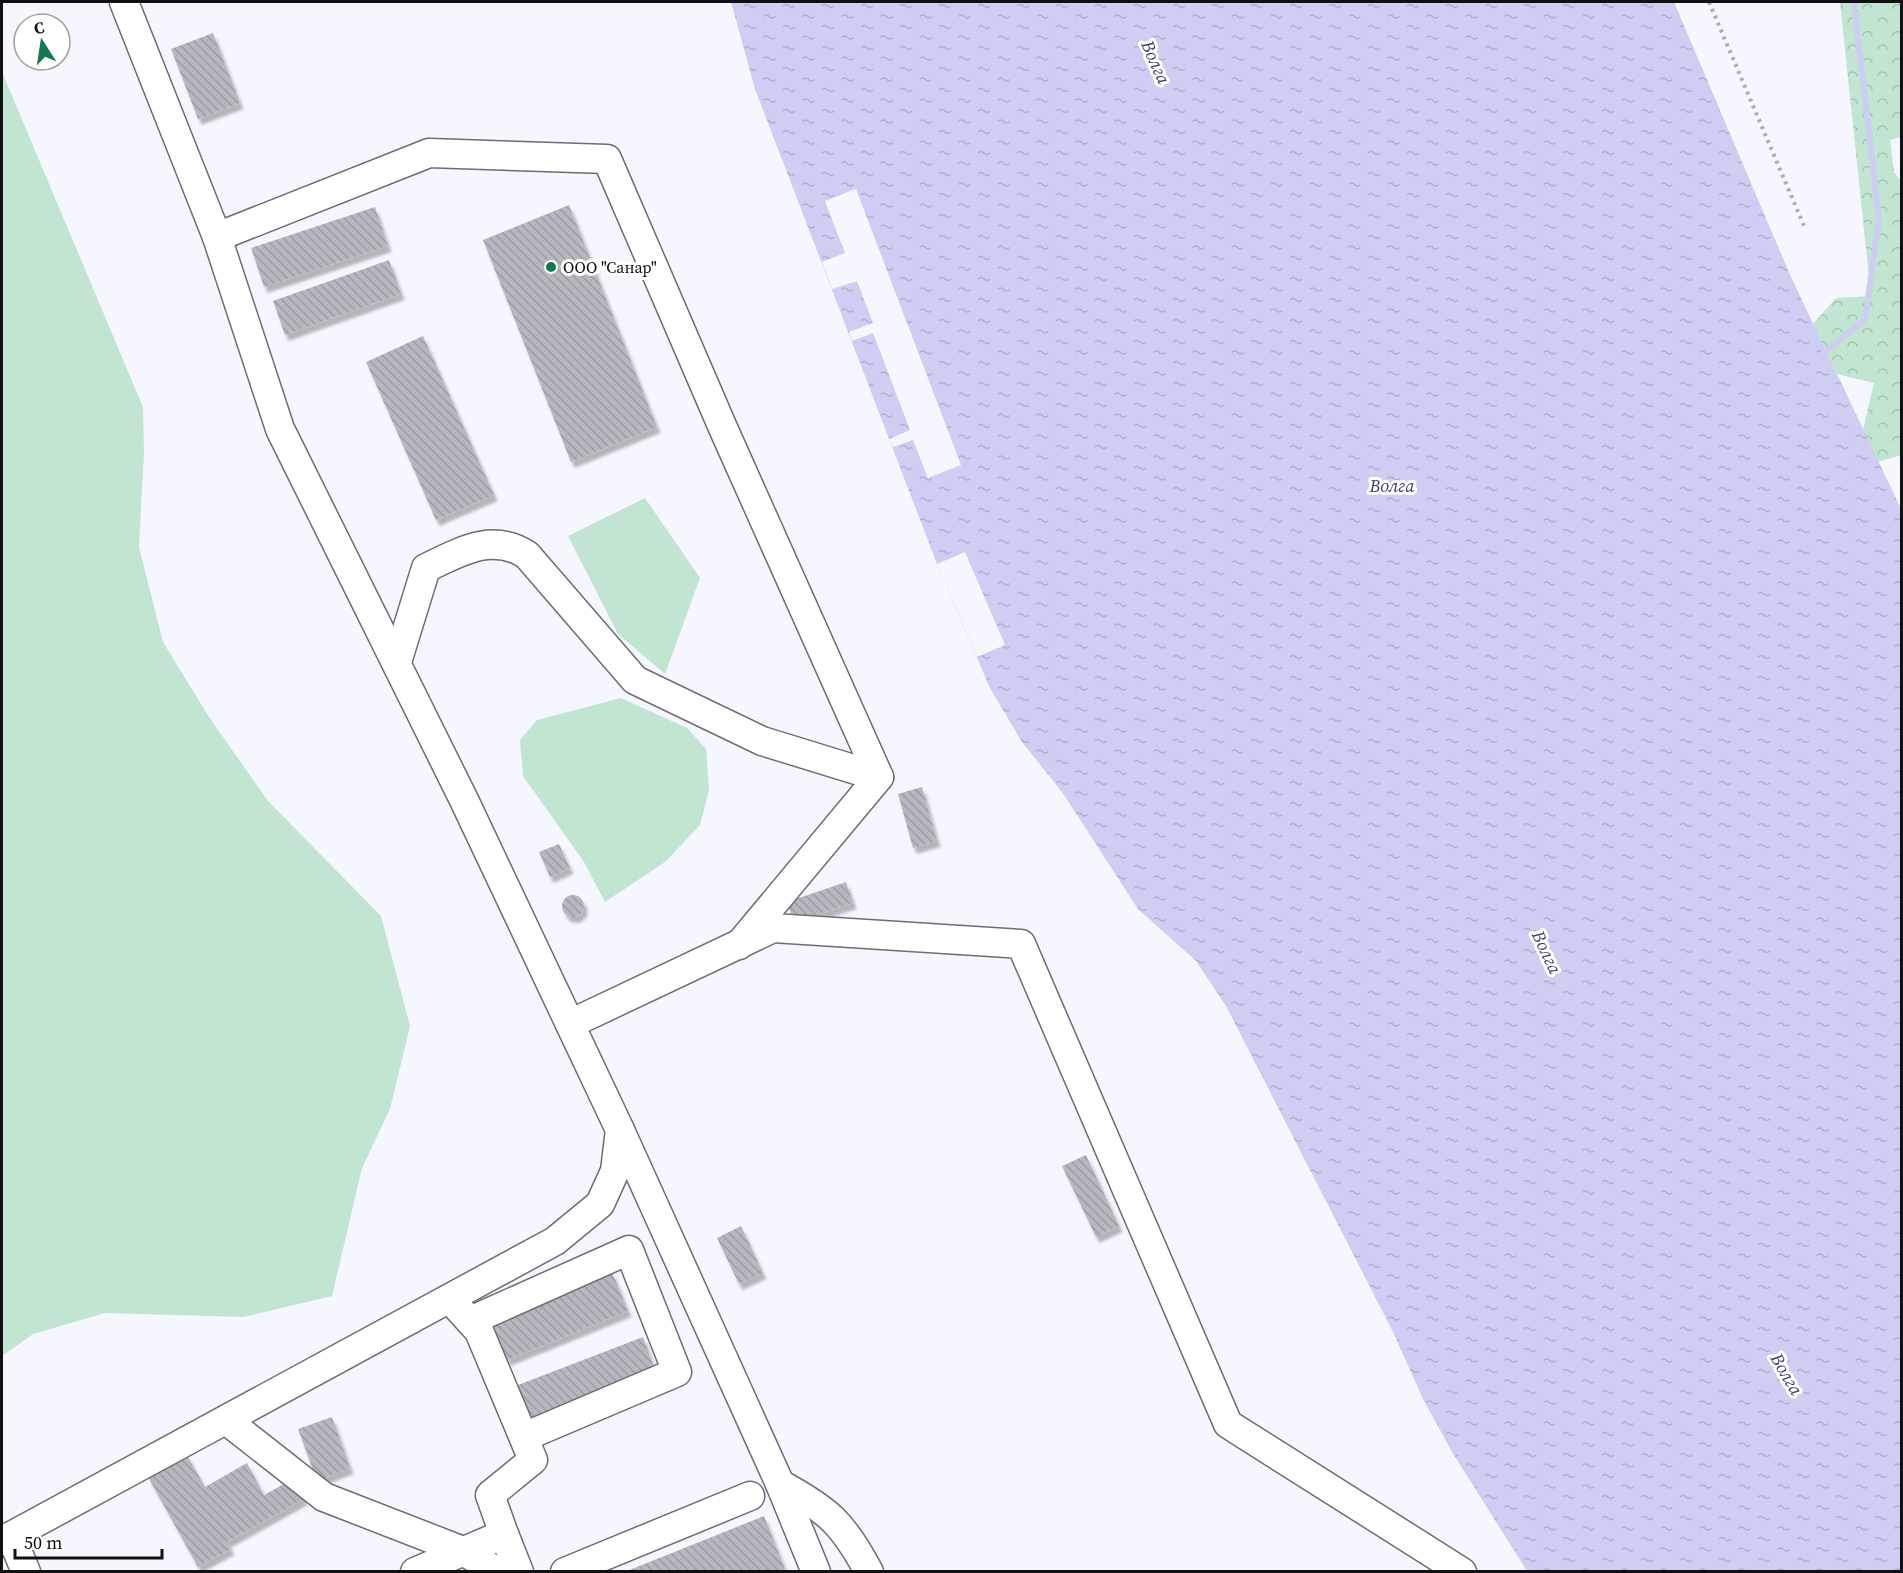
<svg xmlns="http://www.w3.org/2000/svg" width="1903" height="1573" font-family="'Source Serif 4',serif">
<style>
.green{fill:#c1e5d0}
.forest{fill:url(#forest-crowns)}
.water{fill:url(#water-ripples)}
.pier{fill:#f6f6fe}
.lines{fill:none;stroke-linecap:round;stroke-linejoin:round}
.stream{stroke:#cdcef2;stroke-width:6}
.building{fill:url(#building-back-hatch);filter:url(#shadow)}
.minor-casing{stroke:#6c6c73;stroke-width:31}
.path{stroke:#acacb2;stroke-width:4;stroke-dasharray:3 4.5;stroke-linecap:butt}
.minor{stroke:#fff;stroke-width:28}
.poi-dot{fill:#16784f;stroke:#fff;stroke-width:2}
.labels{text-anchor:middle;dominant-baseline:central;stroke-width:6;stroke-linejoin:round;paint-order:stroke}
.poi-label{font-size:16px;fill:#101012;stroke:#fff;text-anchor:start}
.water-label{font-size:18px;font-style:italic;fill:#424070;stroke:#fff}
</style>
<defs>
<pattern id="forest-crowns" width="20" height="18" patternUnits="userSpaceOnUse" patternTransform="scale(1.5)"><rect width="20" height="18" fill="#c1e5d0"/><path d="M2 6a3 3 0 1 1 6 0M12 15a3 3 0 1 1 6 0" fill="none" stroke="#a5c3b2"/></pattern>
<pattern id="water-ripples" width="26" height="14" patternUnits="userSpaceOnUse" patternTransform="scale(1.5)"><rect width="26" height="14" fill="#cdcef2"/><path d="M2 4q2-2 4 0t4 0M15 11q2-2 4 0t4 0" fill="none" stroke="#afb0ce"/></pattern>
<pattern id="building-back-hatch" width="6" height="6" patternUnits="userSpaceOnUse" patternTransform="scale(1.5)"><rect width="6" height="6" fill="#b7b8bf"/><path d="M-1 5l2 2M0 0l6 6M5-1l2 2" fill="none" stroke="#9c9da3"/></pattern>
<filter id="shadow"><feDropShadow dx="3.5" dy="6" stdDeviation="1.5" flood-color="#0004"/></filter>
</defs>
<rect width="100%" height="100%" fill="#f6f6fe"/>
<g class="green">
<path d="M2,72L143,407L144,452L139,547L163,642L209,717L268,801L381,916L410,1026L390,1109L362,1168L332,1296L244,1317L105,1313L33,1334L2,1356Z"/>
<path d="M645,498L700,578L665,674L618,634L568,536Z"/>
<path d="M621,698L687,728L706,749L709,790L700,825L665,862L605,902L584,862L523,776L520,740L537,720Z"/>
</g>
<path class="forest" d="M1840,2H1901V137L1890,140L1894,172L1902,182L1901,455L1878,462L1863,430L1874,383L1837,374L1813,324L1836,298L1871,296Z"/>
<path class="water" d="M731,2H1674L1791,277L1901,509V1571H1527L1452,1452L1424,1401L1392,1330L1226,1006L1196,961L1138,909L1062,792L1022,742L990,688L937,564L755,89Z"/>
<g class="pier">
<path d="M856,189L961,465L928,478L913,440L893,447L889,439L910,430L873,333L852,341L849,332L873,323L857,281L832,289L822,262L845,253L825,201Z"/>
<path d="M965,552L1005,645L977,657L937,564Z"/>
</g>
<g class="lines">
<path class="stream" d="M1821,355L1865,319L1879,219L1854,2"/>
</g>
<g class="building">
<path d="M213,33L240,103L198,119L171,49Z"/>
<path d="M569,205L657,427L571,462L483,240Z"/>
<path d="M375,207L388,246L264,287L251,248Z"/>
<path d="M389,260L401,294L285,335L273,301Z"/>
<path d="M423,336L494,495L436,520L366,362Z"/>
<path d="M922,787L937,841L913,848L898,794Z"/>
<path d="M559,844L570,868L550,877L539,852Z"/>
<path d="M846,882L853,903L794,922L787,902Z"/>
<circle cx="573" cy="906" r="11"/>
<path d="M1086,1155L1119,1226L1096,1237L1062,1166Z"/>
<path d="M741,1226L763,1273L739,1284L717,1238Z"/>
<path d="M612,1272L628,1311L507,1360L491,1320Z"/>
<path d="M643,1337L656,1374L532,1422L518,1385Z"/>
<path d="M332,1417L350,1468L317,1481L298,1429Z"/>
<path d="M187,1455L205,1487L247,1463L264,1495L293,1479L304,1499L227,1542L231,1549L198,1567L148,1477Z"/>
<path d="M764,1516L786,1572H627V1571Z"/>
</g>
<g class="lines">
<defs>
<g id="minor">
<path d="M124,2L217,237L280,429L464,800L620,1130L780,1484C828,1510 843,1523 869,1572"/>
<path d="M217,237L429,153L607,159L723,428L879,777L739,945"/>
<path d="M397,662L426,568C460,552 492,532 527,555L635,680L762,741L879,777"/>
<path d="M570,1024L773,928L1021,944L1228,1424L1462,1572"/>
<path d="M458,1308L479,1331L533,1460L490,1495L504,1534"/>
<path d="M470,1321L629,1250L677,1372L524,1437"/>
<path d="M226,1420L324,1497L463,1551L498,1572"/>
<path d="M780,1484L816,1572"/>
<path d="M11,1536L26,1572"/>
<path d="M2,1541L555,1241L600,1204L615,1171L620,1130"/>
<path d="M415,1572L504,1534L519,1572"/>
<path d="M565,1572L750,1496"/>
</g>
</defs>
<use href="#minor" class="minor-casing"/>
<path class="path" d="M1709,2L1804,226"/>
<use href="#minor" class="minor"/>
</g>
<circle class="poi-dot" cx="551" cy="267" r="6"/>
<g class="labels">
<g class="poi-label">
<text x="563" y="267">ООО "Санар"</text>
</g>
<g class="water-label">
<text transform="translate(1156 62) rotate(66)">Волга</text>
<text x="1392" y="485">Волга</text>
<text transform="translate(1547 952) rotate(65)">Волга</text>
<text transform="translate(1787 1374) rotate(60)">Волга</text>
</g>
</g>
<rect width="1903" height="1573" fill="none" stroke="#101012" stroke-width="6"/>
<g transform="translate(42 42) rotate(348)"><circle r="28" fill="#ffffff" stroke="#9f9fa0" stroke-width="1.5"/>
<path d="M0-4.5L10 22L0 15L-10 22Z" fill="#16784f"/>
<text y="-9" font-size="16" font-weight="bold" text-anchor="middle" fill="#101012">С</text>
</g>
<path d="M15 1549v9h147v-9" fill="none" stroke="#101012" stroke-width="3"/>
<text x="24" y="1549" font-size="18" fill="#101012" stroke="#ffffff" stroke-width="4.5" paint-order="stroke">50 m</text>
</svg>
